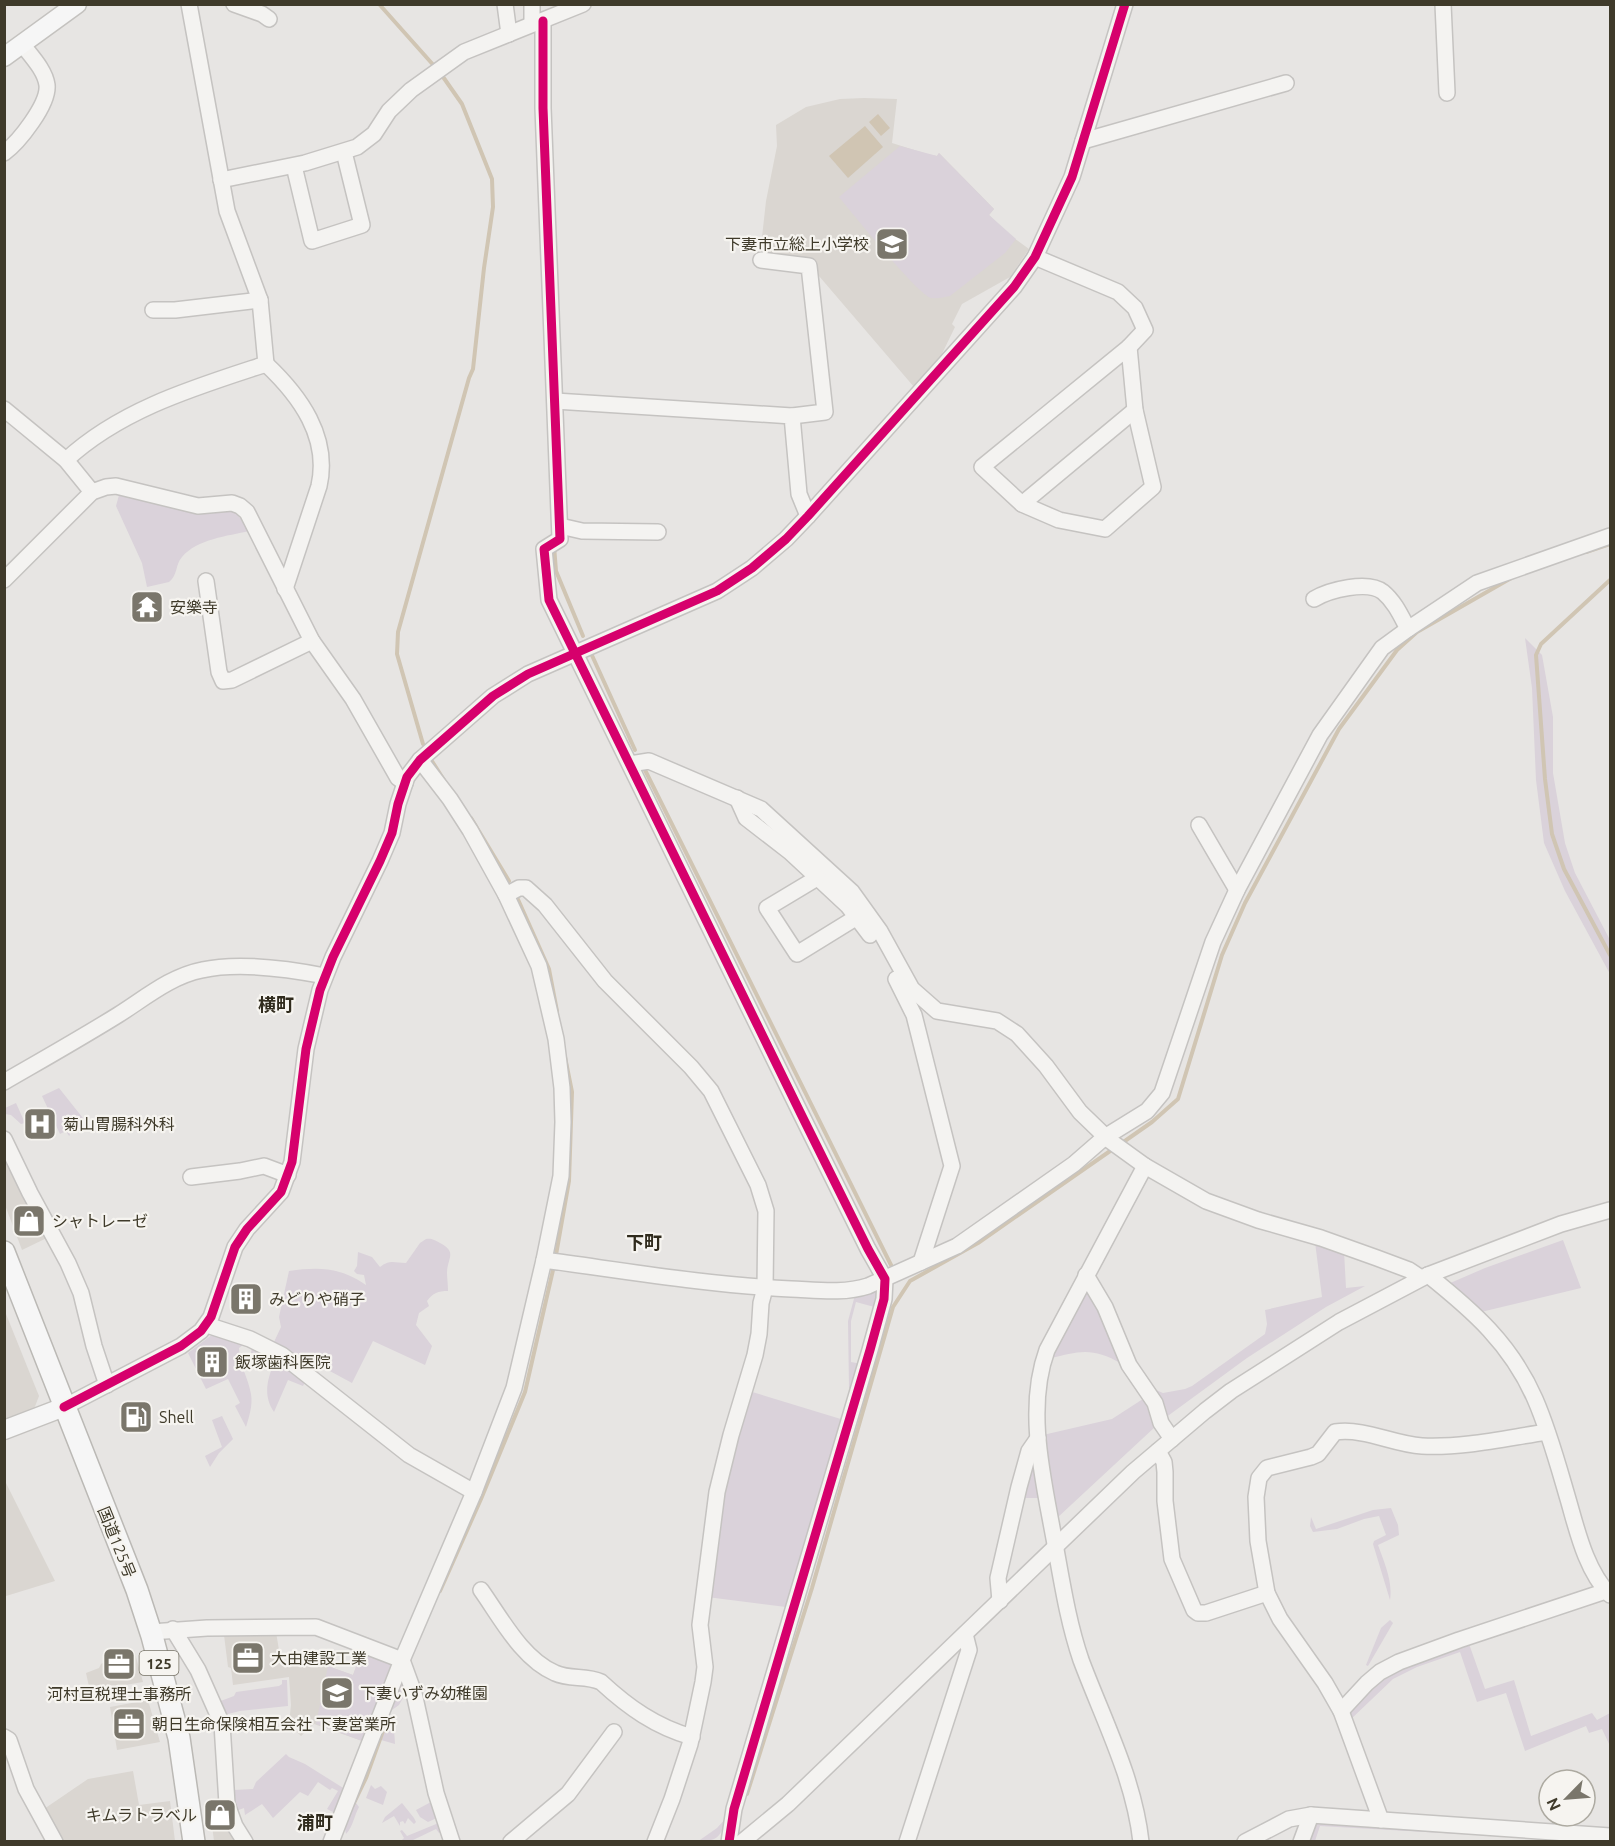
<svg xmlns="http://www.w3.org/2000/svg" width="1615" height="1846" font-family="Ubuntu,'Noto Sans JP',sans-serif">
<style>
.built{fill:#dad6d1}
.green{fill:#dad2da}
.water{fill:#d0c5b3}
.lines{fill:none;stroke-linecap:round;stroke-linejoin:round}
.stream{stroke:#d0c5b3;stroke-width:4}
.minor-casing{stroke:#c5c3c1;stroke-width:18}
.major-casing{stroke:#c4c2bf;stroke-width:21}
.highway-casing{stroke:#bbb9b5;stroke-width:24}
.minor{stroke:#f4f3f1;stroke-width:15}
.major{stroke:#f6f6f6;stroke-width:18}
.highway{stroke:#f6f6f6;stroke-width:21}
.cycleway-casing{stroke:#f6f4f0;stroke-width:13}
.cycleway{stroke:#d6006c;stroke-width:9}
.labels{text-anchor:middle;dominant-baseline:central;stroke-width:4.5;stroke-linejoin:round;paint-order:stroke}
.shield{fill:#f6f4f0;stroke:#767265;stroke-width:1.5}
.shield-label{font-size:15px;font-weight:bold;fill:#3f3a2a}
.poi-label{font-size:16px;fill:#3f3a2a;stroke:#f6f4f0;text-anchor:start}
.street-label{font-size:16px;fill:#3f3a2a;stroke:#f6f4f0}
.neighbourhood-label{font-size:18px;font-weight:bold;fill:#302b1d;stroke:#f6f4f0}
</style>
<rect width="100%" height="100%" fill="#e7e5e3"/>
<g class="built">
<path d="M864,98L897,99L892,143L927,154L937,156L939,153L994,209L989,215L1007,233L1029,249L1010,277L962,304L952,324L955,327L939,360L914,387L813,269L760,255L766,201L777,146L776,125L806,107L840,99Z"/>
<path d="M4,1141L53,1235L22,1250L5,1205Z"/>
<path d="M4,1309L39,1396L34,1409L4,1423Z"/>
<path d="M4,1479L55,1581L6,1596L4,1592Z"/>
<path d="M275,1626L281,1662L318,1663L353,1675L363,1648L365,1742L314,1724L301,1736L289,1724L291,1705L289,1677L233,1685L231,1668L228,1667L223,1627Z"/>
<path d="M134,1650L143,1682L90,1691L86,1673L99,1668L101,1664L112,1658Z"/>
<path d="M148,1700L160,1742L117,1750L110,1707Z"/>
<path d="M133,1771L139,1805L170,1801L175,1841H61L44,1809L88,1779Z"/>
<path d="M226,1797L245,1841H214L209,1800Z"/>
</g>
<g class="green">
<path d="M900,146L937,156L939,153L994,209L989,215L1016,239L1005,253L950,296C944,297 938,299 931,298C917,294 853,214 839,197Z"/>
<path d="M119,495L235,511L249,531C228,536 197,539 182,557C175,565 178,575 169,582L147,587L142,563L116,506Z"/>
<path d="M1525,638L1542,655L1553,717V773L1565,843L1575,873L1610,940V974L1565,891L1544,843L1536,780L1532,688Z"/>
<path d="M59,1088L90,1127L84,1130L81,1125L69,1131L70,1135L69,1136L66,1131L60,1134L42,1096Z"/>
<path d="M16,1103L25,1123L21,1124L11,1115L5,1114V1108Z"/>
<path d="M426,1239C432,1238 434,1240 440,1243C457,1252 448,1257 447,1272C447,1278 448,1284 448,1291C438,1291 433,1293 427,1301L429,1306L419,1313L416,1325L432,1346L425,1365L373,1341L352,1383L328,1370L331,1363L321,1357L318,1362L292,1354L274,1342L281,1327L279,1317L289,1271C319,1267 340,1267 366,1285L364,1275L357,1274L354,1271L357,1266L358,1252L372,1257L380,1267C390,1259 395,1263 406,1263L420,1243Z"/>
<path d="M1563,1240L1581,1288L1481,1312L1471,1301L1448,1284L1485,1268Z"/>
<path d="M1315,1242L1344,1251L1346,1288L1365,1286L1326,1307L1247,1358L1165,1418L1132,1363L1107,1297L1140,1368L1156,1390L1163,1393L1185,1389L1192,1386L1265,1334L1267,1324L1265,1310L1322,1297Z"/>
<path d="M1084,1288L1097,1299L1122,1364C1092,1347 1080,1351 1048,1359Z"/>
<path d="M872,1290L879,1293L878,1308L856,1302L851,1321V1362L862,1364L854,1390L849,1388L848,1321L855,1295Z"/>
<path d="M213,1334L244,1344L239,1348C240,1367 248,1377 251,1394C253,1405 249,1417 246,1427L235,1406L240,1403L228,1379L206,1389L188,1353Z"/>
<path d="M252,1346L273,1356L306,1380L303,1386L288,1380L274,1412C263,1396 267,1380 274,1363L251,1353Z"/>
<path d="M749,1391L844,1420L786,1607L707,1597L721,1489Z"/>
<path d="M1146,1397L1156,1426L1057,1518L1043,1435L1112,1419Z"/>
<path d="M222,1416L233,1439L219,1453L210,1467L205,1456L222,1447L212,1420Z"/>
<path d="M1033,1455L1043,1498H1021Z"/>
<path d="M1391,1508L1398,1525L1399,1535L1378,1545C1384,1562 1393,1581 1390,1600L1373,1544L1374,1541L1386,1535L1379,1516L1364,1519L1337,1529L1313,1532L1310,1526L1311,1517L1316,1529L1373,1510Z"/>
<path d="M1390,1620L1393,1623L1368,1666L1366,1665L1381,1628Z"/>
<path d="M1468,1641L1485,1689L1514,1680L1531,1736L1592,1713L1597,1720L1610,1713V1746L1602,1729L1589,1733L1586,1726L1525,1751L1506,1693L1477,1702L1460,1652L1417,1667L1393,1679L1349,1721L1346,1711L1384,1675Z"/>
<path d="M363,1648L391,1662L394,1668L365,1742L316,1724L328,1666L353,1675Z"/>
<path d="M403,1676L405,1687L401,1692L403,1698L399,1705L392,1710Z"/>
<path d="M282,1680H287L288,1706L240,1711L224,1715L218,1702L234,1696L236,1692L279,1686L282,1684Z"/>
<path d="M386,1729H394L395,1744L381,1740Z"/>
<path d="M286,1754L289,1757L305,1764L348,1791L337,1814L327,1809L338,1791L332,1788L330,1790L318,1782L308,1796L300,1792L273,1818L262,1804L245,1815L244,1808L233,1812L230,1766L234,1790L253,1789L256,1782Z"/>
<path d="M371,1785L375,1789L381,1786L387,1792L383,1805L366,1798Z"/>
<path d="M431,1802L439,1817L428,1822L420,1817L416,1810Z"/>
<path d="M356,1803L359,1807C354,1816 353,1827 346,1834C343,1825 350,1811 356,1803Z"/>
<path d="M402,1803L414,1818L416,1822L414,1824L408,1818L405,1824L403,1821L400,1822V1826L394,1816L382,1823L385,1817Z"/>
<path d="M726,1818C721,1837 718,1841 697,1842L717,1828Z"/>
<path d="M1313,1820L1546,1839L1320,1826L1315,1841L1304,1842Z"/>
<path d="M441,1822V1831L439,1833L436,1829L411,1841H403L402,1840L404,1838L400,1831L402,1830L407,1836Z"/>
</g>
<g class="water">
<path d="M878,114L890,128L881,136L869,122Z"/>
<path d="M865,126L883,147L848,178L829,156Z"/>
</g>
<g class="lines">
<g class="stream">
<path d="M379,4L436,68"/>
<path d="M554,546L556,571L583,636"/>
<path d="M1586,552L1610,544"/>
<path d="M1610,580L1541,644L1536,655L1545,779L1552,834L1564,869L1610,955"/>
<path d="M590,651L635,750"/>
<path d="M423,744L397,654L398,632L469,378L473,369L484,268L493,207L492,179L462,104L441,74"/>
<path d="M430,758L444,780"/>
<path d="M644,768L891,1265"/>
<path d="M471,818L509,881"/>
<path d="M516,895L549,969L557,1011"/>
<path d="M1122,1143L1152,1122L1178,1099L1222,955L1245,903L1339,729L1397,650L1417,632L1513,577"/>
<path d="M556,1255L569,1181L572,1092L565,1057"/>
<path d="M440,1591L481,1499L525,1392L553,1270"/>
<path d="M747,1794L812,1588L893,1307L910,1281L978,1243L1113,1149"/>
<path d="M353,1805L366,1778L388,1717"/>
</g>
<defs>
<g id="minor">
<path d="M234,4L262,14L269,19"/>
<path d="M505,4L509,34"/>
<path d="M532,4V24"/>
<path d="M1443,4L1447,93"/>
<path d="M543,21V108L560,539L544,549L549,600L801,1114L868,1249L885,1279L884,1299L870,1350L734,1809L729,1842"/>
<path d="M1083,141L1286,83"/>
<path d="M4,153C19,142 49,104 47,85C45,70 31,56 22,44"/>
<path d="M294,166L312,241L362,225L344,152"/>
<path d="M221,180L305,163L357,147L374,134L389,111L411,90L464,52L583,4"/>
<path d="M1035,257L1118,292L1135,308L1145,330L1129,347"/>
<path d="M761,260L809,266L825,412L792,416"/>
<path d="M153,310H175L260,300"/>
<path d="M1129,347L1135,410L1153,487L1105,529L1059,520L1022,504L982,467Z"/>
<path d="M266,364C300,396 330,437 319,486L285,589"/>
<path d="M555,401L792,416L799,494L808,516"/>
<path d="M4,409L66,460L92,492"/>
<path d="M66,460C121,409 196,387 266,364L260,300L227,211L189,4"/>
<path d="M1022,504L1135,410"/>
<path d="M560,526L582,531L658,532"/>
<path d="M4,580L92,492L106,487L116,486L198,506L232,503L240,506L247,512L312,641L353,699L398,778L405,783"/>
<path d="M206,581L219,672L223,681L232,680L312,641"/>
<path d="M1314,599C1329,590 1368,580 1383,592C1395,602 1401,616 1408,629"/>
<path d="M630,764L649,761L761,809L852,892L880,931L912,989L937,1011L997,1021L1017,1034L1046,1066L1080,1112L1109,1140L1145,1166L1206,1201L1258,1220L1321,1238L1377,1258L1409,1270L1421,1278"/>
<path d="M737,798L746,818L790,852L848,906L870,935"/>
<path d="M1199,825L1237,890"/>
<path d="M817,878L767,908L797,954L857,917"/>
<path d="M506,895L519,888H526L545,905L605,981L691,1067L711,1091L758,1185L766,1211L765,1288L761,1303L759,1334L755,1355L731,1435L717,1492L700,1625L705,1667L703,1682L690,1744L672,1799L655,1842"/>
<path d="M896,979L914,1015L952,1166L921,1262"/>
<path d="M4,1082C42,1060 81,1038 118,1015C145,998 171,976 202,970C238,962 289,969 325,976"/>
<path d="M4,1139L30,1193L68,1263L81,1293L94,1346L107,1385"/>
<path d="M191,1177L240,1171L264,1166L288,1175"/>
<path d="M544,1260C626,1271 708,1285 791,1289C816,1290 843,1294 868,1286L957,1246L1074,1164L1105,1137L1147,1111L1162,1093L1213,942L1237,890L1320,735L1382,648L1408,629L1477,583L1610,536"/>
<path d="M1086,1275L1105,1307L1129,1365L1155,1403L1161,1423L1172,1439"/>
<path d="M1428,1275C1473,1311 1511,1344 1535,1399C1549,1431 1558,1465 1568,1499C1577,1530 1586,1571 1610,1595"/>
<path d="M207,1325L250,1339L282,1355L409,1455L474,1492"/>
<path d="M64,1407L181,1346L201,1331L211,1317L235,1247L247,1229L281,1192L292,1162L306,1049L320,990L333,957L380,861L392,833L398,804L407,777L420,760L493,696L528,674L717,591L752,568L786,539L808,516L1014,287L1035,257L1072,177L1125,4"/>
<path d="M1158,1451L1164,1462L1165,1472V1501L1172,1559L1194,1610L1198,1613H1206L1267,1593"/>
<path d="M481,1590C501,1618 522,1659 555,1673C570,1680 586,1675 601,1682C628,1707 656,1727 692,1737"/>
<path d="M1000,1601L998,1578L1019,1487L1029,1451L1038,1438"/>
<path d="M173,1629L198,1670L222,1724L227,1804L235,1826L245,1842"/>
<path d="M151,1632L207,1628L316,1627L402,1660"/>
<path d="M402,1660L414,1693L436,1793L452,1842"/>
<path d="M1341,1711L1367,1683L1380,1672L1399,1662L1459,1640L1606,1591"/>
<path d="M4,1737L9,1740L26,1789L55,1842"/>
<path d="M1381,1820L1341,1711L1325,1683L1280,1619L1267,1593L1258,1541L1256,1497L1259,1478L1267,1468L1311,1457L1318,1454L1335,1432C1366,1428 1392,1444 1422,1446C1464,1448 1506,1438 1547,1432"/>
<path d="M331,1842L402,1660L474,1492L514,1388L544,1260L561,1176L563,1122L562,1088L556,1039L539,966L506,895L470,830L450,799L420,760"/>
<path d="M511,1842L568,1794L614,1732"/>
<path d="M742,1842L788,1804L1133,1472L1205,1411L1231,1391L1339,1322L1428,1275L1561,1224L1610,1210"/>
<path d="M907,1842L969,1650L965,1634"/>
<path d="M1141,1842C1134,1778 1103,1719 1081,1660C1068,1622 1062,1582 1055,1544C1044,1482 1025,1410 1047,1350L1145,1166"/>
<path d="M1245,1842L1289,1819L1311,1815L1610,1836"/>
<path d="M1301,1842L1311,1815"/>
</g>
<g id="major">
<path d="M4,57L77,4"/>
<path d="M4,1430L64,1407"/>
</g>
<path id="highway" d="M4,1252L137,1590L152,1636L179,1738L194,1842"/>
</defs>
<use href="#minor" class="minor-casing"/>
<use href="#major" class="major-casing"/>
<use href="#highway" class="highway-casing"/>
<use href="#minor" class="minor"/>
<use href="#major" class="major"/>
<use href="#highway" class="highway"/>
<defs>
<g id="cycleway">
<path d="M543,21V108L560,539L544,549L549,600L801,1114L868,1249L885,1279L884,1299L870,1350L734,1809L729,1842"/>
<path d="M64,1407L181,1346L201,1331L211,1317L235,1247L247,1229L281,1192L292,1162L306,1049L320,990L333,957L380,861L392,833L398,804L407,777L420,760L493,696L528,674L717,591L752,568L786,539L808,516L1014,287L1035,257L1072,177L1125,4"/>
</g>
</defs>
<use href="#cycleway" class="cycleway-casing"/>
<use href="#cycleway" class="cycleway"/>
</g>
<defs>
<symbol id="school-square" viewBox="-11 -11 22 22"><rect x="-9" y="-9" width="18" height="18" rx="4" fill="#7a766b" stroke="#f6f4f0"/><path d="M0-5L7-2L0 1L-7-2ZM-4 1L0 2.5L4 1V4Q0 6-4 4Z" fill="#fff"/></symbol>
<symbol id="temple-square" viewBox="-11 -11 22 22"><rect x="-9" y="-9" width="18" height="18" rx="4" fill="#7a766b" stroke="#f6f4f0"/><path d="M0-6L5-2H3V0L6.5 2.5H4V6H1.5V3h-3V6H-4V2.5H-6.5L-3 0V-2H-5Z" fill="#fff"/></symbol>
<symbol id="hospital-square" viewBox="-11 -11 22 22"><rect x="-9" y="-9" width="18" height="18" rx="4" fill="#7a766b" stroke="#f6f4f0"/><path d="M-5-5h3v3.5h4V-5h3V5h-3V1.5h-4V5h-3Z" fill="#fff"/></symbol>
<symbol id="shop-square" viewBox="-11 -11 22 22"><rect x="-9" y="-9" width="18" height="18" rx="4" fill="#7a766b" stroke="#f6f4f0"/><path d="M-5-2.5h2.3a2.7 3.5 0 0 1 5.4 0H5L5.5 6h-11ZM-1.5-2.5h3a1.5 2.3 0 0 0-3 0Z" fill="#fff"/></symbol>
<symbol id="building-square" viewBox="-11 -11 22 22"><rect x="-9" y="-9" width="18" height="18" rx="4" fill="#7a766b" stroke="#f6f4f0"/><path d="M-4-6H4V6H1V3H-1V6H-4ZM-2.5-4.3h1.7v1.8h-1.7ZM.8-4.3h1.7v1.8H.8ZM-2.5-1h1.7V.8h-1.7ZM.8-1h1.7V.8H.8Z" fill="#fff"/></symbol>
<symbol id="fuel-square" viewBox="-11 -11 22 22"><rect x="-9" y="-9" width="18" height="18" rx="4" fill="#7a766b" stroke="#f6f4f0"/><path d="M-5.5-6h7V0h2V4h1.3V-2.5L3-4.5l.8-.8L6-3V5H2.5V1h-1V6h-7ZM-4.2-4.7v3.2H.2V-4.7Z" fill="#fff"/></symbol>
<symbol id="office-square" viewBox="-11 -11 22 22"><rect x="-9" y="-9" width="18" height="18" rx="4" fill="#7a766b" stroke="#f6f4f0"/><path d="M-6-3h4V-5.5h4V-3h4V5H-6ZM-1-4.5V-3h2v-1.5ZM-6 0V1H6V0Z" fill="#fff"/></symbol>
</defs>
<g fill-rule="evenodd">
<use href="#school-square" x="873" y="225" width="38" height="38"/>
<use href="#temple-square" x="128" y="588" width="38" height="38"/>
<use href="#hospital-square" x="21" y="1105" width="38" height="38"/>
<use href="#shop-square" x="10" y="1202" width="38" height="38"/>
<use href="#building-square" x="227" y="1280" width="38" height="38"/>
<use href="#building-square" x="193" y="1343" width="38" height="38"/>
<use href="#fuel-square" x="117" y="1398" width="38" height="38"/>
<use href="#office-square" x="229" y="1639" width="38" height="38"/>
<use href="#office-square" x="100" y="1645" width="38" height="38"/>
<use href="#school-square" x="318" y="1674" width="38" height="38"/>
<use href="#office-square" x="110" y="1705" width="38" height="38"/>
<use href="#shop-square" x="201" y="1796" width="38" height="38"/>
</g>
<g class="labels">
<rect class="shield" x="139.5" y="1651" width="39" height="24" rx="4.5"/>
<g class="shield-label">
<text x="159" y="1663">125</text>
</g>
<g class="poi-label">
<text x="869" y="244" text-anchor="end">下妻市立総上小学校</text>
<text x="170" y="607">安樂寺</text>
<text x="63" y="1124">菊山胃腸科外科</text>
<text x="52" y="1221">シャトレーゼ</text>
<text x="269" y="1299">みどりや硝子</text>
<text x="235" y="1362">飯塚歯科医院</text>
<text x="159" y="1417">Shell</text>
<text x="271" y="1658">大由建設工業</text>
<text x="360" y="1693">下妻いずみ幼稚園</text>
<text x="119" y="1694" text-anchor="middle">河村亘税理士事務所</text>
<text x="152" y="1724">朝日生命保険相互会社 下妻営業所</text>
<text x="197" y="1815" text-anchor="end">キムラトラベル</text>
</g>
<g class="street-label">
<text transform="translate(117 1542) rotate(68)">国道125号</text>
</g>
<g class="neighbourhood-label">
<text x="276" y="1004">横町</text>
<text x="644" y="1242">下町</text>
<text x="315" y="1822">浦町</text>
</g>
</g>
<rect width="1615" height="1846" fill="none" stroke="#3f3a2a" stroke-width="12"/>
<g transform="translate(1567 1798) rotate(245)"><circle r="28" fill="#f6f4f0" stroke="#adaaa1" stroke-width="1.5"/>
<path d="M0-4.5L10 22L0 15L-10 22Z" fill="#7a766b"/>
<text y="-9" font-size="16" font-weight="bold" text-anchor="middle" fill="#3f3a2a">N</text>
</g>
</svg>
